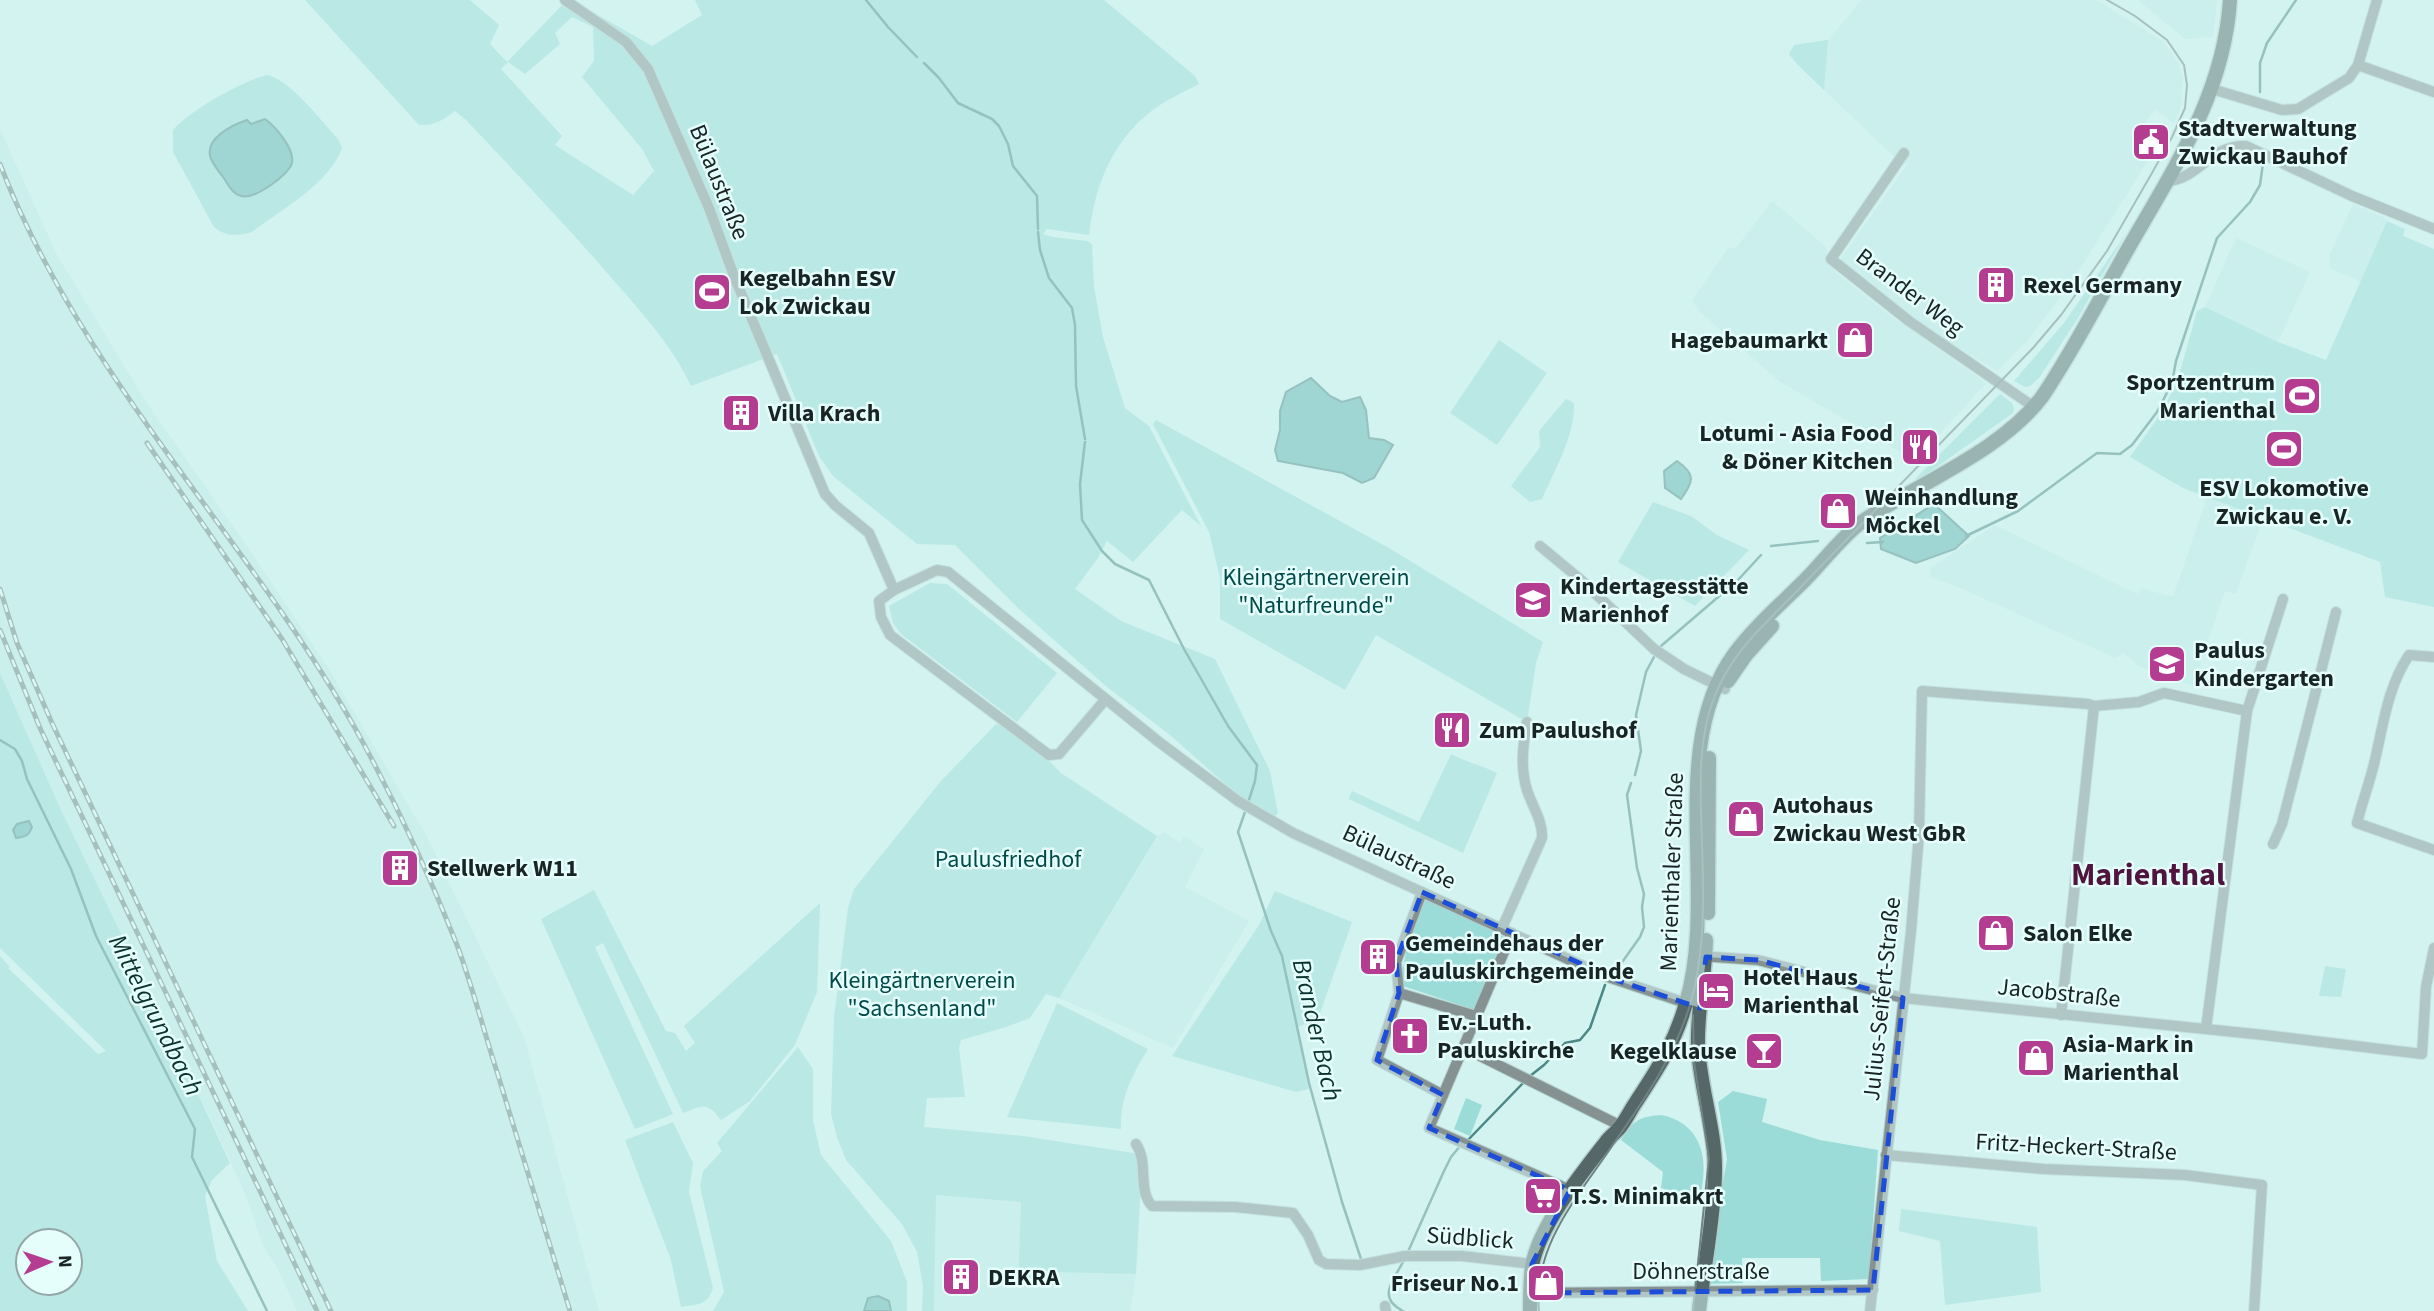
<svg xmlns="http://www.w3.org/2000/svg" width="2434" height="1311" font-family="'Source Sans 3',sans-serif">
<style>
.built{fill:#c0eae7}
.green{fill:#9bdcd8;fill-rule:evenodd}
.water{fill:#61b1ad;stroke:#4b8784;stroke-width:2}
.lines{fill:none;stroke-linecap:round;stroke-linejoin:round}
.stream{stroke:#4b8784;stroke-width:2.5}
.minor-casing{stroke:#b2cecb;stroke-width:12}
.secondary-casing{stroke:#b2cecb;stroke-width:17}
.minor{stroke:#859291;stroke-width:10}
.secondary{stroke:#556867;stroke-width:14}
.tram{stroke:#6f8482;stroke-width:2}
.rail-casing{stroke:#6f8482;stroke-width:5}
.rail{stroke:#e5fefc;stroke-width:2.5;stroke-dasharray:8;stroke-linecap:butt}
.marked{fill:none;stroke:#1d4ed8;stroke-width:5;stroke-dasharray:14 9;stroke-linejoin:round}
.labels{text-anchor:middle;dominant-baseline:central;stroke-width:5;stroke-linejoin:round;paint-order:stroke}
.poi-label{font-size:24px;font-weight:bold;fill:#192524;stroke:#e5fefc;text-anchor:start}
.street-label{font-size:24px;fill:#192524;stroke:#e5fefc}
.park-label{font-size:24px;fill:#004b49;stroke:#e5fefc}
.water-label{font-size:26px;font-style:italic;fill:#093230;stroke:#e5fefc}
.district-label{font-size:32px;font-weight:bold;fill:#4f153e;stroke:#e5fefc}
</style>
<rect width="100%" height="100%" fill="#d3f3f0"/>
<g class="built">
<path d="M1862,0H2096L2164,42L2179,64L2183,79L2181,107L2174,123L2155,110L2131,139L2150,157L2071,283L2028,340L1997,371L1927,328L1840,260L1907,165L1891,154L1796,63L1789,54L1794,45L1828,40Z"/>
<path d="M2138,0H2217L2213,37L2185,39Z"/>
<path d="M0,129L57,255L148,405L247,546L332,674L427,837L524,1037L599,1311H297L278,1269L263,1246L246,1196L223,1145L172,1038L166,1033L157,1016L158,1010L62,812L0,673Z"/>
<path d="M1772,201L1826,247L1833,270L1888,314L1986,383L1916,461L1779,381L1700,312L1692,301L1728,248H1736Z"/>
<path d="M2353,204L2385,218L2387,221L2361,282L2330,268L2329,256Z"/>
<path d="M2236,238L2310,272L2278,342L2205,307Z"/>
<path d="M2207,497L2263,518L2236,594L2225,591L2193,686L2140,667L2123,653L2115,658L1963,589L1930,577L1932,567L1995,525L2137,594L2141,588L2173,597Z"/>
<path d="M1164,832L1180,843L1184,836L1204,849L1185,887L1249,921L1173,1048L1059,998L1157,836Z"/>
<path d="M936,1195L1021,1202L1018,1284L1053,1271L1136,1274L1130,1311H934Z"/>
</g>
<g class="green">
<path d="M305,0H470L499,25L490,44L507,62L567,0H572L652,46L702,15L695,0H1104L1195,76L1199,84C1186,91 1172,97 1160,105C1115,135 1095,182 1089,235L1047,229L1043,234L1053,237L1087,241L1092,244L1094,287L1103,337L1125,408L1149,426L1201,526L1182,510L1133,562L1107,541L1098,558L1075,589L1121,621L1215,659L1270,771L1278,813L1269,823L1170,735L1107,687L1019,609L955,545L917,544L833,476L819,456L777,354L691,386C673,347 644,315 615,282C568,227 517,174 466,120L455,111C443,120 434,126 419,125ZM572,17L593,27L594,61L582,77L642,149L654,171L633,195L555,145L562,136L501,69L508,62L525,74L560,44L555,33Z"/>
<path d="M1828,40L1824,90L1796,63L1789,54L1794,45Z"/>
<path d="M267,75C291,80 321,121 338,139L342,148C330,183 281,210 252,232C238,236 226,237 214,227L173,152V130C191,110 240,82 267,75ZM265,119L290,150L293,159L242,197L234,193L211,160L209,151L212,143L233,125L251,124Z"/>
<path d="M2387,221L2405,229L2403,236L2434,249V607L2385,597L2380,562L2183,488L2130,457L2162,412L2178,379L2197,311L2205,307L2278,342L2326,360Z"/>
<path d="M2125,235L2078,318L2039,378L2030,386L2025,387L2014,381L2064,323Z"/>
<path d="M1499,340L1547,373L1497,445L1450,413Z"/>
<path d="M2000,394L2012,403L2014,408L2013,413L1917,481L1916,478Z"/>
<path d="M1566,399L1574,403C1575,436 1555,469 1542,499L1530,502L1511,486L1540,447L1539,431Z"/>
<path d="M1156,420L1389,548L1543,642L1536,663L1527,722L1376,635L1345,690L1220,619V578L1209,532L1153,424Z"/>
<path d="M1653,502L1691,516L1717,535L1749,550L1695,606L1618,562Z"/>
<path d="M930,583L947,584L1057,673L1017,722L901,634L893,623L889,606Z"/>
<path d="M0,673L62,812L158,1010C157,1021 165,1032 172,1038L230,1163L212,1180L205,1196L217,1261L248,1311H0V956L10,967L8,968L98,1054L106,1051L0,948ZM28,1241H70V1283H28Z"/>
<path d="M996,724C1017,730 1046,757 1061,773L1157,836L1059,998L1046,994L1030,1018L1003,1028L961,1040L959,1048L965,1097L927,1098L924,1127L1023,1136L1140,1154L1141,1182L1136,1274L1054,1272L1052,1286L1018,1284L1021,1202L936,1195L934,1311H922L923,1286L917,1252L902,1224L846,1160L837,1137L831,1114L834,1017L848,908L854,889L941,781Z"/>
<path d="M1451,754C1466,762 1481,765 1497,773L1463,853L1349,799L1352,791L1419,822Z"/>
<path d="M594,890L666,1031L675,1033L686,1051L695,1043L684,1026L820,903L817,992L795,1045L750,1101L721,1120C708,1102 703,1105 683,1113L603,943L595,947L673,1114L635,1129L541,919Z"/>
<path d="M1275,891L1352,922L1318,1019L1297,1027L1309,1089L1296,1092L1172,1056L1259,925Z"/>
<path d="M1426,899L1462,915L1506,938L1475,1010L1400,985L1408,940Z"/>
<path d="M2325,966L2346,969L2341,997L2319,996Z"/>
<path d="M1057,1003L1148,1049C1132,1075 1120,1098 1121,1129L1007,1117Z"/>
<path d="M798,1047L813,1069V1120L821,1155L891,1241L907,1282V1311H713L724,1292L700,1186L703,1171L722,1151L717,1143Z"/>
<path d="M1733,1091L1767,1099L1762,1122L1820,1140L1878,1150L1869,1279L1821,1281L1820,1258H1742L1743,1283L1706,1284L1727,1159L1718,1102Z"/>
<path d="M1466,1098L1482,1105L1470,1136L1454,1129Z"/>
<path d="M1661,1115C1694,1121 1707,1148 1703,1179C1702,1187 1702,1194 1697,1200L1661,1188L1663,1172L1621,1140C1634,1121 1637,1117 1661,1115Z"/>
<path d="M673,1122L693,1163L689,1192L713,1288C707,1306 698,1304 681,1307L671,1260L625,1140Z"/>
<path d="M1901,1209L2037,1227L2041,1292L1945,1305L1940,1241L1899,1231Z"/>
</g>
<g class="water">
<path d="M265,119C275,126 295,149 292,163C289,175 254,200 241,196C232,194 228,184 223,177C219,172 214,165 211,159C203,139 232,125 247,120L251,124Z"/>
<path d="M1311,378L1330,396L1342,402L1360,397L1366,410L1369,438L1384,440L1393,445L1374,478L1362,483L1343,473L1278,461L1275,450L1280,430V411L1286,392Z"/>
<path d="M1677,461C1697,475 1693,481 1681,499L1665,488L1664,471Z"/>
<path d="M1934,504L1969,536L1955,549L1916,563L1881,549L1880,538Z"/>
<path d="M29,821L32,827C29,836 25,837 16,838L13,830L17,824Z"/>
<path d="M878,1296L889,1301L891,1311H864L868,1298Z"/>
</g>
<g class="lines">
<g class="stream">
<path d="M866,0L888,27L917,57"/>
<path d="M924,63L939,78L958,103L992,119L999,126L1008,144L1013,166L1037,196L1038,229"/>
<path d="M2260,92V63L2267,43L2296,0"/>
<path d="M1038,232L1040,250L1049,278L1072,308L1075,325L1076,386L1085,439"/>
<path d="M1085,442L1080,484L1082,520L1102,551L1115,564L1149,580L1184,649L1228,726L1257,765L1255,781L1248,803"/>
<path d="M1966,536L2018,511L2097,453L2120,454L2132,445L2157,412L2172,383L2176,361L2217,238L2250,202L2260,185L2263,163"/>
<path d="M1867,543L1883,542"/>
<path d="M1771,546L1818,541"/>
<path d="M1661,646L1738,580L1761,555"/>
<path d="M0,740L15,749L22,761L27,779L71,869L96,936L195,1129L192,1157L267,1311"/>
<path d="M1635,775L1641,751L1636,715L1646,672L1655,655"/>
<path d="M1246,809L1238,832L1271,931L1282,956L1309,1083L1342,1202L1362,1262"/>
<path d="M1618,968L1640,937L1644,927L1642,907L1644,894L1637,868L1627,795L1631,783"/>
<path d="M1530,1076L1544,1065L1565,1043L1580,1040L1590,1028L1605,985"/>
<path d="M1467,1141L1525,1081"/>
<path d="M1407,1254L1444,1171L1451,1157L1461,1145"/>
<path d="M1403,1311C1375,1297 1395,1279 1404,1260"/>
</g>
<defs>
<g id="minor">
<path d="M565,0L626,42L648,69L709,208L734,276L825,494L836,506L869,533L894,590"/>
<path d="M2358,65L2434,92"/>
<path d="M2212,89L2282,110L2298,109L2349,78L2358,65L2377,0"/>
<path d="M1904,153L1831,259L1909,321L2034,407"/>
<path d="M2169,181C2199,178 2212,144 2246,146L2352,196L2434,229"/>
<path d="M1540,546L1581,580L1654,649L1684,669L1725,689"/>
<path d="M2434,657L2409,655C2387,688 2383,727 2374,764C2369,784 2362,803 2357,823L2434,850"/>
<path d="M1105,700L1059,754L1049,755L890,635L881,617L879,601L894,590L937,570L948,572L1159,742L1238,801L1293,833L1605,976L1689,1004"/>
<path d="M2273,844L2282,824L2336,612"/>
<path d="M1422,892L1396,962L1399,993L1377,1060L1443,1095"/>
<path d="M1502,928L1542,838C1543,821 1532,806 1527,790C1520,768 1523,744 1527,722"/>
<path d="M1512,933L1429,1128L1570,1190"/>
<path d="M1700,956L1758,960L1903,998L2264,1035L2422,1054L2426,987L2434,948"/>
<path d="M1399,993L1476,1016"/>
<path d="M2061,1015L2094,706"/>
<path d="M2206,1029L2247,711L2283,599"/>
<path d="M1470,1051L1621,1126"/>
<path d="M1136,1144C1149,1163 1137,1189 1152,1206L1235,1207L1293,1213L1308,1235L1319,1260L1326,1264L1360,1265L1405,1256H1462L1532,1264"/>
<path d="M1886,1155L2044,1169L2185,1175L2262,1185L2254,1311"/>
<path d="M1529,1293L1873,1290"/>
<path d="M1385,1306L1386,1311"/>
<path d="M1870,1311L1911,931L1919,834L1922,691L2088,704L2094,706L2139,702L2164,693L2247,711"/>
</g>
<g id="secondary">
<path d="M1728,681L1746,655L1772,626"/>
<path d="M1708,913L1709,758"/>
<path d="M1530,1311C1530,1296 1530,1281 1532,1266C1539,1226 1581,1174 1606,1142C1610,1136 1617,1132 1621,1126C1627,1118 1631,1109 1636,1102C1658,1068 1675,1043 1686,1003C1719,894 1665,748 1735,653C1755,626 1781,604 1805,580C1822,563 1844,534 1863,521C1920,482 2000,452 2042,397C2073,351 2098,302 2125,254C2171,173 2224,96 2230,0"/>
<path d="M1699,1311C1704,1266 1714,1219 1715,1173C1716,1130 1700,1089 1698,1046C1697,1011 1705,976 1706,940"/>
</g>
</defs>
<use href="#minor" class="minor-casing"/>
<use href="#secondary" class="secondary-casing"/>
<use href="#minor" class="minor"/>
<use href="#secondary" class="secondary"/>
<g class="tram">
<path d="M1539,1311C1533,1245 1578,1197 1612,1146C1643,1101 1672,1061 1689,1008C1705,957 1704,898 1702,845C1701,797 1696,743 1714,698C1723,674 1737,654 1754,635L2033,348L2061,315L2107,251L2152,173L2172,137L2185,108L2187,85L2184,65L2167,40L2135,16L2107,0"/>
<path d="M1693,1311L1709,1158L1694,1062L1693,1015"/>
</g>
<defs>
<g id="rail">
<path d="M0,164C81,375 245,534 355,728C392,795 429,874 457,945C473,988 484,1032 498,1075C522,1154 546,1232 570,1311"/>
<path d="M147,443L282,639L394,826"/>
<path d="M0,589L17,643L52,723L331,1311"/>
<path d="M0,630L40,728L317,1311"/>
</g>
</defs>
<use href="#rail" class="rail-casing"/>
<use href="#rail" class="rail"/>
</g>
<path d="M0 0H2434V1311H0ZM1422,892L1619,981L1700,1008L1706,957L1758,960L1903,998L1873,1290L1529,1293L1532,1264L1570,1190L1429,1128L1443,1095L1377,1060L1399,993L1396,962Z" fill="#d3f3f0" fill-opacity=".55" fill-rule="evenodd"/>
<path class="marked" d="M1422,892L1619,981L1700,1008L1706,957L1758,960L1903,998L1873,1290L1529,1293L1532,1264L1570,1190L1429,1128L1443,1095L1377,1060L1399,993L1396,962Z"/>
<defs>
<symbol id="civic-square" viewBox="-11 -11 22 22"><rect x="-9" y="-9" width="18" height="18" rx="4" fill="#b43d92" stroke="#e5fefc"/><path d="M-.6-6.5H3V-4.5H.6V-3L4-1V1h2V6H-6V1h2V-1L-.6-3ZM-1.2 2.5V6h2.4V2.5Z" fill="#fff"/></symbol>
<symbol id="building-square" viewBox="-11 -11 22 22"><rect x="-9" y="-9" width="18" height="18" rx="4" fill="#b43d92" stroke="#e5fefc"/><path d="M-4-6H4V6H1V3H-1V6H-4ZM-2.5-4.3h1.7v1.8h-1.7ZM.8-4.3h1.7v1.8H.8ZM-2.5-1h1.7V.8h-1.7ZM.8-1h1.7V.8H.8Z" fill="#fff"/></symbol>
<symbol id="stadium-square" viewBox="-11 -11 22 22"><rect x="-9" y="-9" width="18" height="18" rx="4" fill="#b43d92" stroke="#e5fefc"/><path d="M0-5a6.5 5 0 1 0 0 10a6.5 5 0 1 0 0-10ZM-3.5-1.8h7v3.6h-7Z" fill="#fff"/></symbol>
<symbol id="shop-square" viewBox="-11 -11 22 22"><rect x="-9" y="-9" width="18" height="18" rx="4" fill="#b43d92" stroke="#e5fefc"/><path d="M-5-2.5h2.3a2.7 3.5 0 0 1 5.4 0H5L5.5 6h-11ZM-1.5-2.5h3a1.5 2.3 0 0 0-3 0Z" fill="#fff"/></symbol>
<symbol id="restaurant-square" viewBox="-11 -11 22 22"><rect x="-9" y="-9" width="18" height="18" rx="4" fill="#b43d92" stroke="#e5fefc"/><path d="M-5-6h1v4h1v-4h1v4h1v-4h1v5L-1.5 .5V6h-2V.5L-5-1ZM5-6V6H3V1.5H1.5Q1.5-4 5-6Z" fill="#fff"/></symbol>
<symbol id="school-square" viewBox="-11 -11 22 22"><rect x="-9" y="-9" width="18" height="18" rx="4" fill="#b43d92" stroke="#e5fefc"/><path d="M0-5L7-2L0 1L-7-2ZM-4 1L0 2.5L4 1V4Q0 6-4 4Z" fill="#fff"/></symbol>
<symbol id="hotel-square" viewBox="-11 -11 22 22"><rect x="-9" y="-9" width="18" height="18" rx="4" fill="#b43d92" stroke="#e5fefc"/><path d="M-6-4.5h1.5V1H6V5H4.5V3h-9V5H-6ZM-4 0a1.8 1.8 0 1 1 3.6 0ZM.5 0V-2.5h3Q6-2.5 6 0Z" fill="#fff"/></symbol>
<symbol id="church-square" viewBox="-11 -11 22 22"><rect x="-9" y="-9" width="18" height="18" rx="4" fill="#b43d92" stroke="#e5fefc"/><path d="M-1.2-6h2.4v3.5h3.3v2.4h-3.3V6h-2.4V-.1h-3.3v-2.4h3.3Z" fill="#fff"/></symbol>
<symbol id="bar-square" viewBox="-11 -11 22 22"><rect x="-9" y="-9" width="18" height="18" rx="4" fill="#b43d92" stroke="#e5fefc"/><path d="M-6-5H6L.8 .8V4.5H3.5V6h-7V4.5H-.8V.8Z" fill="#fff"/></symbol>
<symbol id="supermarket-square" viewBox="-11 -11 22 22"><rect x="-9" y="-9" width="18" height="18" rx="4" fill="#b43d92" stroke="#e5fefc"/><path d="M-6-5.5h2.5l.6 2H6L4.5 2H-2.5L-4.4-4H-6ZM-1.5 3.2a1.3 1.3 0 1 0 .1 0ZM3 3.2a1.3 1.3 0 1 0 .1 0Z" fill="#fff"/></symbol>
</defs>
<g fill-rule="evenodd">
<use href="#civic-square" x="2129" y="120" width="44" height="44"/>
<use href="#building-square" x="1974" y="263" width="44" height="44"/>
<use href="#stadium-square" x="690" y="270" width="44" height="44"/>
<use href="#shop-square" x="1833" y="318" width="44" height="44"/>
<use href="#stadium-square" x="2280" y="374" width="44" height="44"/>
<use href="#building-square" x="719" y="391" width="44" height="44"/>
<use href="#restaurant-square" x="1898" y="425" width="44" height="44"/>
<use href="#stadium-square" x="2262" y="427" width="44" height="44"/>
<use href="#shop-square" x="1816" y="489" width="44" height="44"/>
<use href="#school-square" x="1511" y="578" width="44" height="44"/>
<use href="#school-square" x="2145" y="642" width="44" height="44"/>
<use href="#restaurant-square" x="1430" y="708" width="44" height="44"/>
<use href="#shop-square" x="1724" y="797" width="44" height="44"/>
<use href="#building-square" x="378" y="846" width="44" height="44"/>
<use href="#shop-square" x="1974" y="911" width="44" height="44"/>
<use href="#building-square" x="1356" y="935" width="44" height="44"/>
<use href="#hotel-square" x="1694" y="969" width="44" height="44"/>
<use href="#church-square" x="1388" y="1014" width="44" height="44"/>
<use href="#bar-square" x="1742" y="1029" width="44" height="44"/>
<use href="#shop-square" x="2014" y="1036" width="44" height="44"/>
<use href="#supermarket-square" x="1521" y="1174" width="44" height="44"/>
<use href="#building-square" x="939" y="1255" width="44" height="44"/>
<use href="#shop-square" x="1524" y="1261" width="44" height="44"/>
</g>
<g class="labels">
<g class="poi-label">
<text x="2178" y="128">Stadtverwaltung<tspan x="2178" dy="28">Zwickau Bauhof</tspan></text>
<text x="739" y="278">Kegelbahn ESV<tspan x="739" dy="28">Lok Zwickau</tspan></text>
<text x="2023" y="285">Rexel Germany</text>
<text x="1828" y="340" text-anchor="end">Hagebaumarkt</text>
<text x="2275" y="382" text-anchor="end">Sportzentrum<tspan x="2275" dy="28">Marienthal</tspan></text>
<text x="768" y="413">Villa Krach</text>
<text x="1893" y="433" text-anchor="end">Lotumi - Asia Food<tspan x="1893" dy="28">&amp; Döner Kitchen</tspan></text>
<text x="2284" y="488" text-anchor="middle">ESV Lokomotive<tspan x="2284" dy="28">Zwickau e. V.</tspan></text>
<text x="1865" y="497">Weinhandlung<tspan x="1865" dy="28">Möckel</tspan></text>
<text x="1560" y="586">Kindertagesstätte<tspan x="1560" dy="28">Marienhof</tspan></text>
<text x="2194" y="650">Paulus<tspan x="2194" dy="28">Kindergarten</tspan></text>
<text x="1479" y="730">Zum Paulushof</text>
<text x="1773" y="805">Autohaus<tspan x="1773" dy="28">Zwickau West GbR</tspan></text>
<text x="427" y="868">Stellwerk W11</text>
<text x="2023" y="933">Salon Elke</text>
<text x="1405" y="943">Gemeindehaus der<tspan x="1405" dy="28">Pauluskirchgemeinde</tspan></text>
<text x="1743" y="977">Hotel Haus<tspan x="1743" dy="28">Marienthal</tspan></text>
<text x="1437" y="1022">Ev.-Luth.<tspan x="1437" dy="28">Pauluskirche</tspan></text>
<text x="2063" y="1044">Asia-Mark in<tspan x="2063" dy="28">Marienthal</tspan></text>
<text x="1737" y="1051" text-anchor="end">Kegelklause</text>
<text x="1570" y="1196">T.S. Minimakrt</text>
<text x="988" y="1277">DEKRA</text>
<text x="1519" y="1283" text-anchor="end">Friseur No.1</text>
</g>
<g class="street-label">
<text transform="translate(719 182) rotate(68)">Bülaustraße</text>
<text transform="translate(1910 292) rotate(37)">Brander Weg</text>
<text transform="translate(1399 857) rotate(25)">Bülaustraße</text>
<text transform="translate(1672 872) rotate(-88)">Marienthaler Straße</text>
<text transform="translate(2059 993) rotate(6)">Jacobstraße</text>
<text transform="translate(1882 999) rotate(-84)">Julius-Seifert-Straße</text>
<text transform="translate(2076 1147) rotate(3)">Fritz-Heckert-Straße</text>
<text transform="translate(1470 1238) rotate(4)">Südblick</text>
<text x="1701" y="1271">Döhnerstraße</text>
</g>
<g class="park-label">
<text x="1316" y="577">Kleingärtnerverein<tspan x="1316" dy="28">"Naturfreunde"</tspan></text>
<text x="1008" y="859">Paulusfriedhof</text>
<text x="922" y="980">Kleingärtnerverein<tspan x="922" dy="28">"Sachsenland"</tspan></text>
</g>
<g class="water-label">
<text transform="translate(156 1015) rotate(63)">Mittelgrundbach</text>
<text transform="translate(1317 1030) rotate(77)">Brander Bach</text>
</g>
<g class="district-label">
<text x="2148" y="875">Marienthal</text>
</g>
</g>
<g transform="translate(49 1262) rotate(88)"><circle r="33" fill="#e5fefc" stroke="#93a7a6" stroke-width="2"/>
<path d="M0-5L12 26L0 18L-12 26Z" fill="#b43d92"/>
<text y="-10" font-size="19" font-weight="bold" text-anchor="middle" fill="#192524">N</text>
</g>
</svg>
